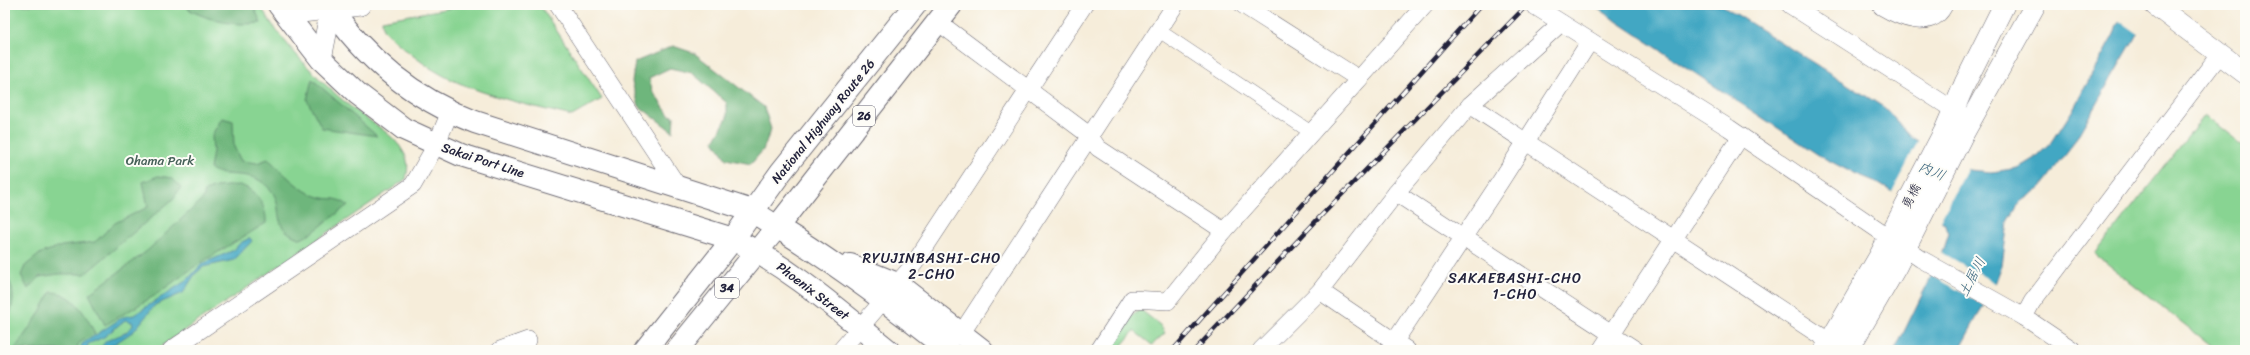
<svg xmlns="http://www.w3.org/2000/svg" width="2250" height="355" font-family="Sriracha,'Klee One',sans-serif">
<style>
.green{fill:#88d492;stroke:#557b66}
.forest{fill:#6eb67c;stroke:#486c5c}
.water{fill:#43a7c3;stroke:#32647f}
.pier{fill:#f6edda}
.lines{fill:none;stroke-linecap:round;stroke-linejoin:round}
.pedestrian-casing{stroke:#6c6973;stroke-width:14}
.minor-casing{stroke:#6c6973;stroke-width:18}
.tertiary-casing{stroke:#6c6973;stroke-width:22}
.secondary-casing{stroke:#6c6973;stroke-width:24}
.primary-casing{stroke:#6c6973;stroke-width:24}
.trunk-casing{stroke:#6c6973;stroke-width:24}
.pedestrian{stroke:#fff;stroke-width:13}
.minor{stroke:#fff;stroke-width:17}
.tertiary{stroke:#fff;stroke-width:21}
.secondary{stroke:#fff;stroke-width:22}
.primary{stroke:#fff;stroke-width:22}
.trunk{stroke:#fff;stroke-width:22}
.rail-casing{stroke:#22223b;stroke-width:4.5}
.rail{stroke:#fdfcf7;stroke-width:3;stroke-dasharray:9;stroke-linecap:butt}
.labels{text-anchor:middle;dominant-baseline:central;stroke-width:4;stroke-linejoin:round;paint-order:stroke}
.shield{fill:#fdfcf7;stroke:#646373;stroke-width:1}
.shield-label{font-size:12px;font-weight:bold;fill:#22223b}
.street-label{font-size:13px;fill:#22223b;stroke:#fdfcf7}
.park-label{font-size:13px;fill:#466059;stroke:#fdfcf7}
.water-label{font-size:14px;font-style:italic;fill:#315e78;stroke:#fdfcf7}
.neighbourhood-label{font-size:14px;letter-spacing:1px;fill:#22223b;stroke:#fdfcf7}
</style>
<rect width="100%" height="100%" fill="#fdfcf7"/>
<filter id="ink" filterUnits="userSpaceOnUse"><feTurbulence type="fractalNoise" baseFrequency=".025" numOctaves="2"/><feDisplacementMap in="SourceGraphic" scale="8" xChannelSelector="R" yChannelSelector="G"/><feConvolveMatrix kernelMatrix="1 2 1 2 8 2 1 2 1" color-interpolation-filters="sRGB"/></filter>
<filter id="wash" filterUnits="userSpaceOnUse"><feTurbulence type="fractalNoise" baseFrequency=".012" numOctaves="4" result="noise"/><feDisplacementMap in="SourceGraphic" scale="16" xChannelSelector="R" yChannelSelector="G"/><feGaussianBlur stdDeviation="0.9" result="paint"/><feColorMatrix in="noise" values="0 0 0 0 0 0 0 0 0 0 0 0 0 0 0 0 0 1.4 0 .05"/><feComposite in="paint" operator="in"/></filter>
<g filter="url(#wash)">
<rect width="100%" height="100%" fill="#f6edda"/>
<g class="green">
<path d="M5,5H260C280,41 319,81 351,107C368,121 394,133 404,153C409,162 408,169 406,179L156,350H5Z"/>
<path d="M467,5H533L541,7L602,99L572,116C531,106 490,97 452,80C426,68 404,49 383,30L382,20Z"/>
<path d="M2205,115L2245,147V350H2217L2095,254Z"/>
<path d="M1141,310L1160,325L1165,333L1152,345L1134,331L1118,350H1104L1122,321Z"/>
</g>
<g class="forest">
<path d="M187,5H253L261,23C232,26 215,22 189,10Z"/>
<path d="M673,46L694,53L764,107L771,129L763,150L751,164L726,159L714,141L727,118V103L692,73L670,68L649,78L653,92L669,115L674,116L673,132L639,106L632,82L635,62Z"/>
<path d="M312,79L377,136L322,128L307,100Z"/>
<path d="M222,118L233,121L234,147L241,161L257,163L268,159C283,172 300,192 319,197C333,201 332,195 348,205L312,233L301,239C266,227 288,206 268,187C249,168 229,180 210,169L213,151L212,135Z"/>
<path d="M158,176L172,178L181,187L173,199L85,274H59L39,277L28,289L21,275L25,266L41,253L62,246L95,242L115,223L148,207L143,182Z"/>
<path d="M239,185C256,189 267,206 266,223L197,265L154,296L105,325L89,294L147,251L203,199L205,191L216,187Z"/>
<path d="M5,275C18,290 13,310 5,326Z"/>
<path d="M51,292C75,293 84,313 95,333L79,343L76,350H14L37,317Z"/>
</g>
<g class="water">
<path d="M1592,5H1722L1885,108L1911,137L1969,170L1992,172L2018,168L2036,157L2052,142L2072,111L2114,34L2117,24L2132,5H2158L2136,36L2070,149L2041,187L2020,202L2008,222L2002,265L1995,284L1959,350H1895L1943,252L1949,233L1944,223L1874,181L1847,170L1820,156Z"/>
<path d="M250,238L252,241L234,260L203,267L195,274L183,293L155,305L134,331L105,350H99L106,341L125,333L133,326L132,322L125,320L104,337L88,344L87,350H80L82,344L94,336L123,317L134,315L187,280L202,264L234,250L240,243Z"/>
</g>
<g class="pier">
<path d="M2130,5H2160L2139,35L2118,20Z"/>
<path d="M1919,139L1968,168L1939,223L1891,194Z"/>
<path d="M1941,252L1997,284L1985,306L1930,274Z"/>
</g>
</g>
<g filter="url(#ink)">
<g class="lines">
<defs>
<path id="pedestrian" d="M1158,30L1312,133"/>
<g id="minor">
<path d="M558,5L677,185"/>
<path d="M1243,5L1359,79"/>
<path d="M1533,5L1729,128L1921,259L2024,317L2073,350"/>
<path d="M1790,5L1963,116"/>
<path d="M938,22L1089,135L1098,148L1224,231"/>
<path d="M1470,105L1830,342"/>
<path d="M1396,193L1636,350"/>
<path d="M1320,291L1407,350"/>
<path d="M2024,317L2032,302L2220,54"/>
<path d="M961,334L1175,5"/>
<path d="M171,350L413,185L436,145L450,112"/>
<path d="M500,350L528,340"/>
<path d="M841,350L914,264L1084,5"/>
<path d="M1099,350L1132,299L1168,301L1224,231L1425,5"/>
<path d="M1261,350L1320,291L1396,193L1470,105L1561,23"/>
<path d="M1389,350L1500,182L1590,41"/>
<path d="M1601,350L1741,136"/>
</g>
<g id="tertiary">
<path d="M1883,5C1900,15 1930,29 1942,5"/>
<path d="M2155,5L2245,73"/>
<path d="M285,14L360,5"/>
<path d="M321,59L331,9"/>
<path d="M1825,350L1879,257L1945,130L1965,83L2004,5"/>
<path d="M1848,350L1896,267L1961,138L2035,5"/>
</g>
<g id="secondary">
<path d="M279,5L321,59L358,94L404,129L461,155L733,239"/>
<path d="M329,5C365,59 415,99 475,122L752,211L777,227"/>
</g>
<g id="primary">
<path d="M645,350L733,239"/>
<path d="M677,350L777,227"/>
</g>
<g id="trunk">
<path d="M850,265L897,284L982,350"/>
<path d="M888,350C838,310 791,268 733,239L781,172L915,5"/>
<path d="M948,350C893,306 837,264 777,227L951,5"/>
</g>
</defs>
<use href="#pedestrian" class="pedestrian-casing"/>
<use href="#minor" class="minor-casing"/>
<use href="#tertiary" class="tertiary-casing"/>
<use href="#secondary" class="secondary-casing"/>
<use href="#primary" class="primary-casing"/>
<use href="#trunk" class="trunk-casing"/>
<use href="#pedestrian" class="pedestrian"/>
<use href="#minor" class="minor"/>
<use href="#tertiary" class="tertiary"/>
<use href="#secondary" class="secondary"/>
<use href="#primary" class="primary"/>
<use href="#trunk" class="trunk"/>
<defs>
<g id="rail">
<path d="M1173,350L1481,5"/>
<path d="M1195,350L1316,221L1527,5"/>
</g>
</defs>
<use href="#rail" class="rail-casing"/>
<use href="#rail" class="rail"/>
</g>
</g>
<g class="labels">
<g class="shield">
<rect x="853" y="106" width="22" height="20" rx="3"/>
<rect x="715" y="278" width="24" height="20" rx="3"/>
</g>
<g class="shield-label">
<text x="864" y="116">26</text>
<text x="727" y="288">34</text>
</g>
<g class="street-label">
<text transform="translate(823 121) rotate(-51)">National Highway Route 26</text>
<text transform="translate(483 160) rotate(18)">Sakai Port Line</text>
<text transform="translate(1911 196) rotate(-63)">勇橋</text>
<text transform="translate(813 291) rotate(37)">Phoenix Street</text>
</g>
<g class="park-label">
<text x="160" y="160">Ohama Park</text>
</g>
<g class="water-label">
<text transform="translate(1932 171) rotate(23)">内川</text>
<text transform="translate(1972 277) rotate(-63)">土居川</text>
</g>
<g class="neighbourhood-label">
<text x="932" y="258">RYUJINBASHI-CHO<tspan x="932" dy="16">2-CHO</tspan></text>
<text x="1515" y="278">SAKAEBASHI-CHO<tspan x="1515" dy="16">1-CHO</tspan></text>
</g>
</g>
<rect width="2250" height="355" fill="none" stroke="#fdfcf7" stroke-width="20"/>
</svg>
